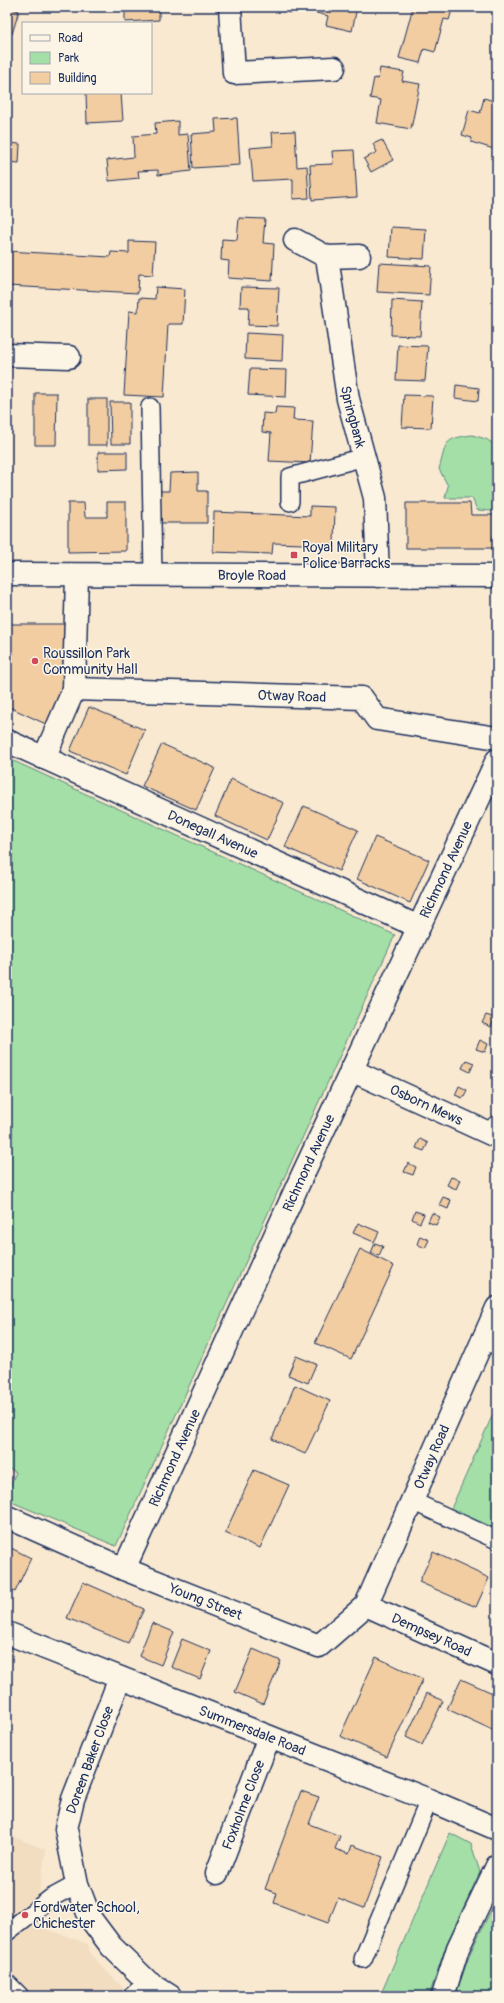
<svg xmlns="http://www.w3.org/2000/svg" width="504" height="2003" font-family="Pangolin,sans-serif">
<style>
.built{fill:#f3ddc1}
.green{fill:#a3dfa6;stroke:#5f8782}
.building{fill:#f2cda2;stroke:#1b2f5e}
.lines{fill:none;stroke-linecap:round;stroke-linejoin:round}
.service-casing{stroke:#1b2f5e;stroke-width:20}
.minor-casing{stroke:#1b2f5e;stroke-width:25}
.tertiary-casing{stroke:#1b2f5e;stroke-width:25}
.primary-casing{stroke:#1b2f5e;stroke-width:25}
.service{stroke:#fcf5e5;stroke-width:17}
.minor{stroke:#fcf5e5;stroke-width:22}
.tertiary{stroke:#fcf5e5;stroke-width:22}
.primary{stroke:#fcf5e5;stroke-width:22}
.poi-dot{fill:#d1495b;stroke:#fcf5e5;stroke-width:1.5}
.labels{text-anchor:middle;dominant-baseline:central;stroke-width:3;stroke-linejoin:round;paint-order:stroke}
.street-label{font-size:14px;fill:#1b2f5e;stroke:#fcf5e5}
.poi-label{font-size:14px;fill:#1b2f5e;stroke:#fcf5e5;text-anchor:start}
</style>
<rect width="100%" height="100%" fill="#f9e9d1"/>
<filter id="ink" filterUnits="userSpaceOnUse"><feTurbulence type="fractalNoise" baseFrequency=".025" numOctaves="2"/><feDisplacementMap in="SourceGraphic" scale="8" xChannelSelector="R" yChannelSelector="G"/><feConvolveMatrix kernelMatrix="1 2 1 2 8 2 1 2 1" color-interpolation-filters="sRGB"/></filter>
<g filter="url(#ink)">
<path class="built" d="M7,1834L46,1850L38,1900L50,1930L88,1944L91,1955L124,1989L134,1996H7Z"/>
<g class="green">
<path d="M472,435L486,439L495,445L497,453V510L491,511L477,510L472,498H445L448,486L439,469C447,442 442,439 472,435Z"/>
<path d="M7,758L395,935L116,1546L7,1500V1494L16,1472L7,1468Z"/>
<path d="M497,1405V1534L450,1511Z"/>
<path d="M450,1833L471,1844L480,1872L447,1943L429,1996H380Z"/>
<path d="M497,1898V1996H455L471,1951Z"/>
</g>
<g class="building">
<path d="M7,7H13V9L19,11L12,34L7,32Z"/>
<path d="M125,7H159V20L125,22Z"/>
<path d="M261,7H295L293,13Z"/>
<path d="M310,7H357L352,31L326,25L328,16L309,11Z"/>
<path d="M413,7H439L452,10L449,20L444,19L435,52L424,49L420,63L399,58Z"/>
<path d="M380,68L404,72L402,81L420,84L411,129L377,123L381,100L370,98L374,78L378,79Z"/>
<path d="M86,93H121L123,121L87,123Z"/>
<path d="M484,98L497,102V150L471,142L472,138L462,135L469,110L480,113Z"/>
<path d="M237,118L240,165L193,168L191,134L216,132L215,119Z"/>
<path d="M178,121V135L188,134L191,171L158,175V170L138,171L139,178L109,181L107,160L134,157L133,136L156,134L155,123Z"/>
<path d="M295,131L297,167L307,166L309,198L293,199V179L253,181L250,148L273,146L272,132Z"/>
<path d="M382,140L393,160L371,172L364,159L377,152L373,144Z"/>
<path d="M7,143L20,144L19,163L7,162Z"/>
<path d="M354,150L357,197L312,200L310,165L333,164L332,151Z"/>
<path d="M239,218L265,219L263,243L274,244L272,281L228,278L229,261L221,260L222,239L237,240Z"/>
<path d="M391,227L426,229L424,259L389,257Z"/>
<path d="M129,241L155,242L153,275L139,274L138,293L7,286V251L110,257L111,252L129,253Z"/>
<path d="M379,263L431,266L429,295L377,292Z"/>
<path d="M156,287L185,289L183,324H168L164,397L124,395L129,311L138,312L139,298L155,299Z"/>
<path d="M241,287L279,288L277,326L248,325L249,307H240Z"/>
<path d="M392,300L422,302L420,336L391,335Z"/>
<path d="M246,333L283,335L282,361L245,359Z"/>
<path d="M398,345L428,346L425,381L396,380Z"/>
<path d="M250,369L287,370L286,397L248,395Z"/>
<path d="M456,385L479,388L478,401L455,398Z"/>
<path d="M35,393H57L56,445H35Z"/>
<path d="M404,395L433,396L431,428L402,427Z"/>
<rect x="88" y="399" width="19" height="46"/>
<path d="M110,402H130V444H111Z"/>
<path d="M276,407L294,408L293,420L313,421L310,463L269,461L271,433L262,432L263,413L275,414Z"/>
<path d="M98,452H127V469L98,470Z"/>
<path d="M198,472V491H207V523H160V491H169L170,473Z"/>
<path d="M107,502H126V551L68,552V503H84L85,517H107Z"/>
<path d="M406,503H470L471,515H497V536H493V548H406Z"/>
<path d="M310,506L335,507L334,545L273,543L272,554L213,552L214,512L310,516Z"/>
<path d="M7,624H65L62,697L48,725L7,706Z"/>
<path d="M89,707L145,730L126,775L70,751Z"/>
<path d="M162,744L215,768L196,810L142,786Z"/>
<path d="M231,779L284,803L267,840L215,816Z"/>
<path d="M304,806L358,830L339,871L285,847Z"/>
<path d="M375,837L429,860L410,903L357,879Z"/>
<path d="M486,1015L495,1018L491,1027L482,1023Z"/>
<path d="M480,1040L488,1044L485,1052L476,1049Z"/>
<path d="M466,1060L474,1063L470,1072L462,1068Z"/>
<path d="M459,1086L467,1090L463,1098L455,1095Z"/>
<path d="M420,1139L428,1143L424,1151L416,1148Z"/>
<path d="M408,1163L416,1167L413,1175L404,1172Z"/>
<path d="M451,1177L460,1180L456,1189L447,1185Z"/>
<path d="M443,1197L451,1200L448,1209L439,1205Z"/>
<path d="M415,1211L424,1214L420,1223L412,1219Z"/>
<path d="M432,1213L440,1217L436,1225L428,1222Z"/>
<path d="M358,1223L379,1232L374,1242L353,1233Z"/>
<path d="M420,1236L429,1240L425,1248L417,1244Z"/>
<path d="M375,1243L383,1246L379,1256L371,1253Z"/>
<path d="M360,1249L394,1266L351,1359L315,1343Z"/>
<path d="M296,1356L316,1364L308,1383L288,1375Z"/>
<path d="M295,1385L330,1401L305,1454L272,1439Z"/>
<path d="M254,1470L289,1485L260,1548L225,1533Z"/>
<path d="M7,1546L31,1558L15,1592L7,1588Z"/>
<path d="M433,1552L489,1578L476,1607L419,1582Z"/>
<path d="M83,1582L144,1609L128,1643L67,1618Z"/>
<path d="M152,1623L174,1632L161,1665L139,1656Z"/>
<path d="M182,1639L211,1651L200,1679L171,1667Z"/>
<path d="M253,1649L281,1661L263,1704L235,1692Z"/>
<path d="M376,1657L423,1679L387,1757L340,1736Z"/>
<path d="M461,1679L497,1695V1732L447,1709Z"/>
<path d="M427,1693L443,1701L422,1745L406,1737Z"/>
<path d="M301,1791L319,1797L309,1824L340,1836L335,1849L349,1854L352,1845L383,1857L364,1908L338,1898L328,1923L274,1903L277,1893L265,1889Z"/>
</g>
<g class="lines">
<defs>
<g id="service">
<path d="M150,407L153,575"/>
<path d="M290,502V477L364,457"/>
<path d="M483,1340L497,1346"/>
<path d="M412,1501L497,1540"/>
<path d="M7,1932L51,1898L77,1884"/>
<path d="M363,1959L429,1800"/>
<path d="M7,1983L20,1996"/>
<path d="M132,1996L148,1982"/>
</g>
<g id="minor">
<path d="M230,7L234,73L334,68"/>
<path d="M295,240L327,257L359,256"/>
<path id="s1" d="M327,257L348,399L375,498L378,576"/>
<path d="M7,355L69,357"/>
<path id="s2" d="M74,689L362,698L377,719L497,738"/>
<path id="s3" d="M7,741L419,927"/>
<path d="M44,758L74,689L77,575"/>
<path id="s4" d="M351,1070L493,1135L497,1127"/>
<path id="s5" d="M7,1517L124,1569L319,1646L366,1605L497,1308"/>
<path id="s6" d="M124,1569L302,1176L497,760"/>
<path id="s7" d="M366,1605L497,1664"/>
<path d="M120,1678L73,1799L66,1829L77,1884L90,1918L111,1946L148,1982L170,1996"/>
<path id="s8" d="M217,1873L269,1737"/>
<path d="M443,1996L458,1948L497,1866"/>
</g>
<g id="tertiary">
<path id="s9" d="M7,1633L429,1800L497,1829"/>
</g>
<g id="primary">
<path id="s10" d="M7,574L497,576"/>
</g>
</defs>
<use href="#service" class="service-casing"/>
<use href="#minor" class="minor-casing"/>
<use href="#tertiary" class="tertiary-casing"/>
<use href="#primary" class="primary-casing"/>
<use href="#service" class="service"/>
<use href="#minor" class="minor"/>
<use href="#tertiary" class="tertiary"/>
<use href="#primary" class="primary"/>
</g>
</g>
<g class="poi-dot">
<rect x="290" y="551" width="8" height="8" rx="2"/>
<circle cx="35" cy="661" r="4"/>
<circle cx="25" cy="1915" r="4"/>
</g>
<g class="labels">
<g class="street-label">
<text stroke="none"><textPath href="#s1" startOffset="162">Springbank</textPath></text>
<text stroke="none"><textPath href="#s10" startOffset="245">Broyle Road</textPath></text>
<text stroke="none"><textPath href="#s2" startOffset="218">Otway Road</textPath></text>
<text stroke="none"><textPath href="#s3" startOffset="226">Donegall Avenue</textPath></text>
<text stroke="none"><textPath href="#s6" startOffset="770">Richmond Avenue</textPath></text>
<text stroke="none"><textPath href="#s4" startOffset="83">Osborn Mews</textPath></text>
<text stroke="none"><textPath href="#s6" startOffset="446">Richmond Avenue</textPath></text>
<text stroke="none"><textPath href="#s5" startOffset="562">Otway Road</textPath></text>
<text stroke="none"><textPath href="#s6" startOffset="122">Richmond Avenue</textPath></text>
<text stroke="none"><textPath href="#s5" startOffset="216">Young Street</textPath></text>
<text stroke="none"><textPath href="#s7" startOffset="72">Dempsey Road</textPath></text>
<text stroke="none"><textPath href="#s9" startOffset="264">Summersdale Road</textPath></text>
<text transform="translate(90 1760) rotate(-70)">Doreen Baker Close</text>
<text stroke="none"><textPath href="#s8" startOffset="73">Foxholme Close</textPath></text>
</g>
<g class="poi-label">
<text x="302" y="547">Royal Military<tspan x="302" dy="16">Police Barracks</tspan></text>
<text x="43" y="653">Roussillon Park<tspan x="43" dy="16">Community Hall</tspan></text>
<text x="33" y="1907">Fordwater School,<tspan x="33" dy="16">Chichester</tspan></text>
</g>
</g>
<rect width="504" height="2003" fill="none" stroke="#fcf5e5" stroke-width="24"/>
<rect x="12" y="12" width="480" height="1979" fill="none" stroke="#1b2f5e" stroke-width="1.5" filter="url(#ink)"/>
<rect x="22" y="22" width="130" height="72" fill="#fcf5e5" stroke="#a2a6af"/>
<rect x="30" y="35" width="20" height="6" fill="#fcf5e5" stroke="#a2a6af"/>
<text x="58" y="42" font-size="12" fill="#1b2f5e">Road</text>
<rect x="30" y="52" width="20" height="12" fill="#a3dfa6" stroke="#a2a6af"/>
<text x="58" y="62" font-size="12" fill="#1b2f5e">Park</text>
<rect x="30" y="72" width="20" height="12" fill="#f2cda2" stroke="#a2a6af"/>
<text x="58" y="82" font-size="12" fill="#1b2f5e">Building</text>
</svg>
